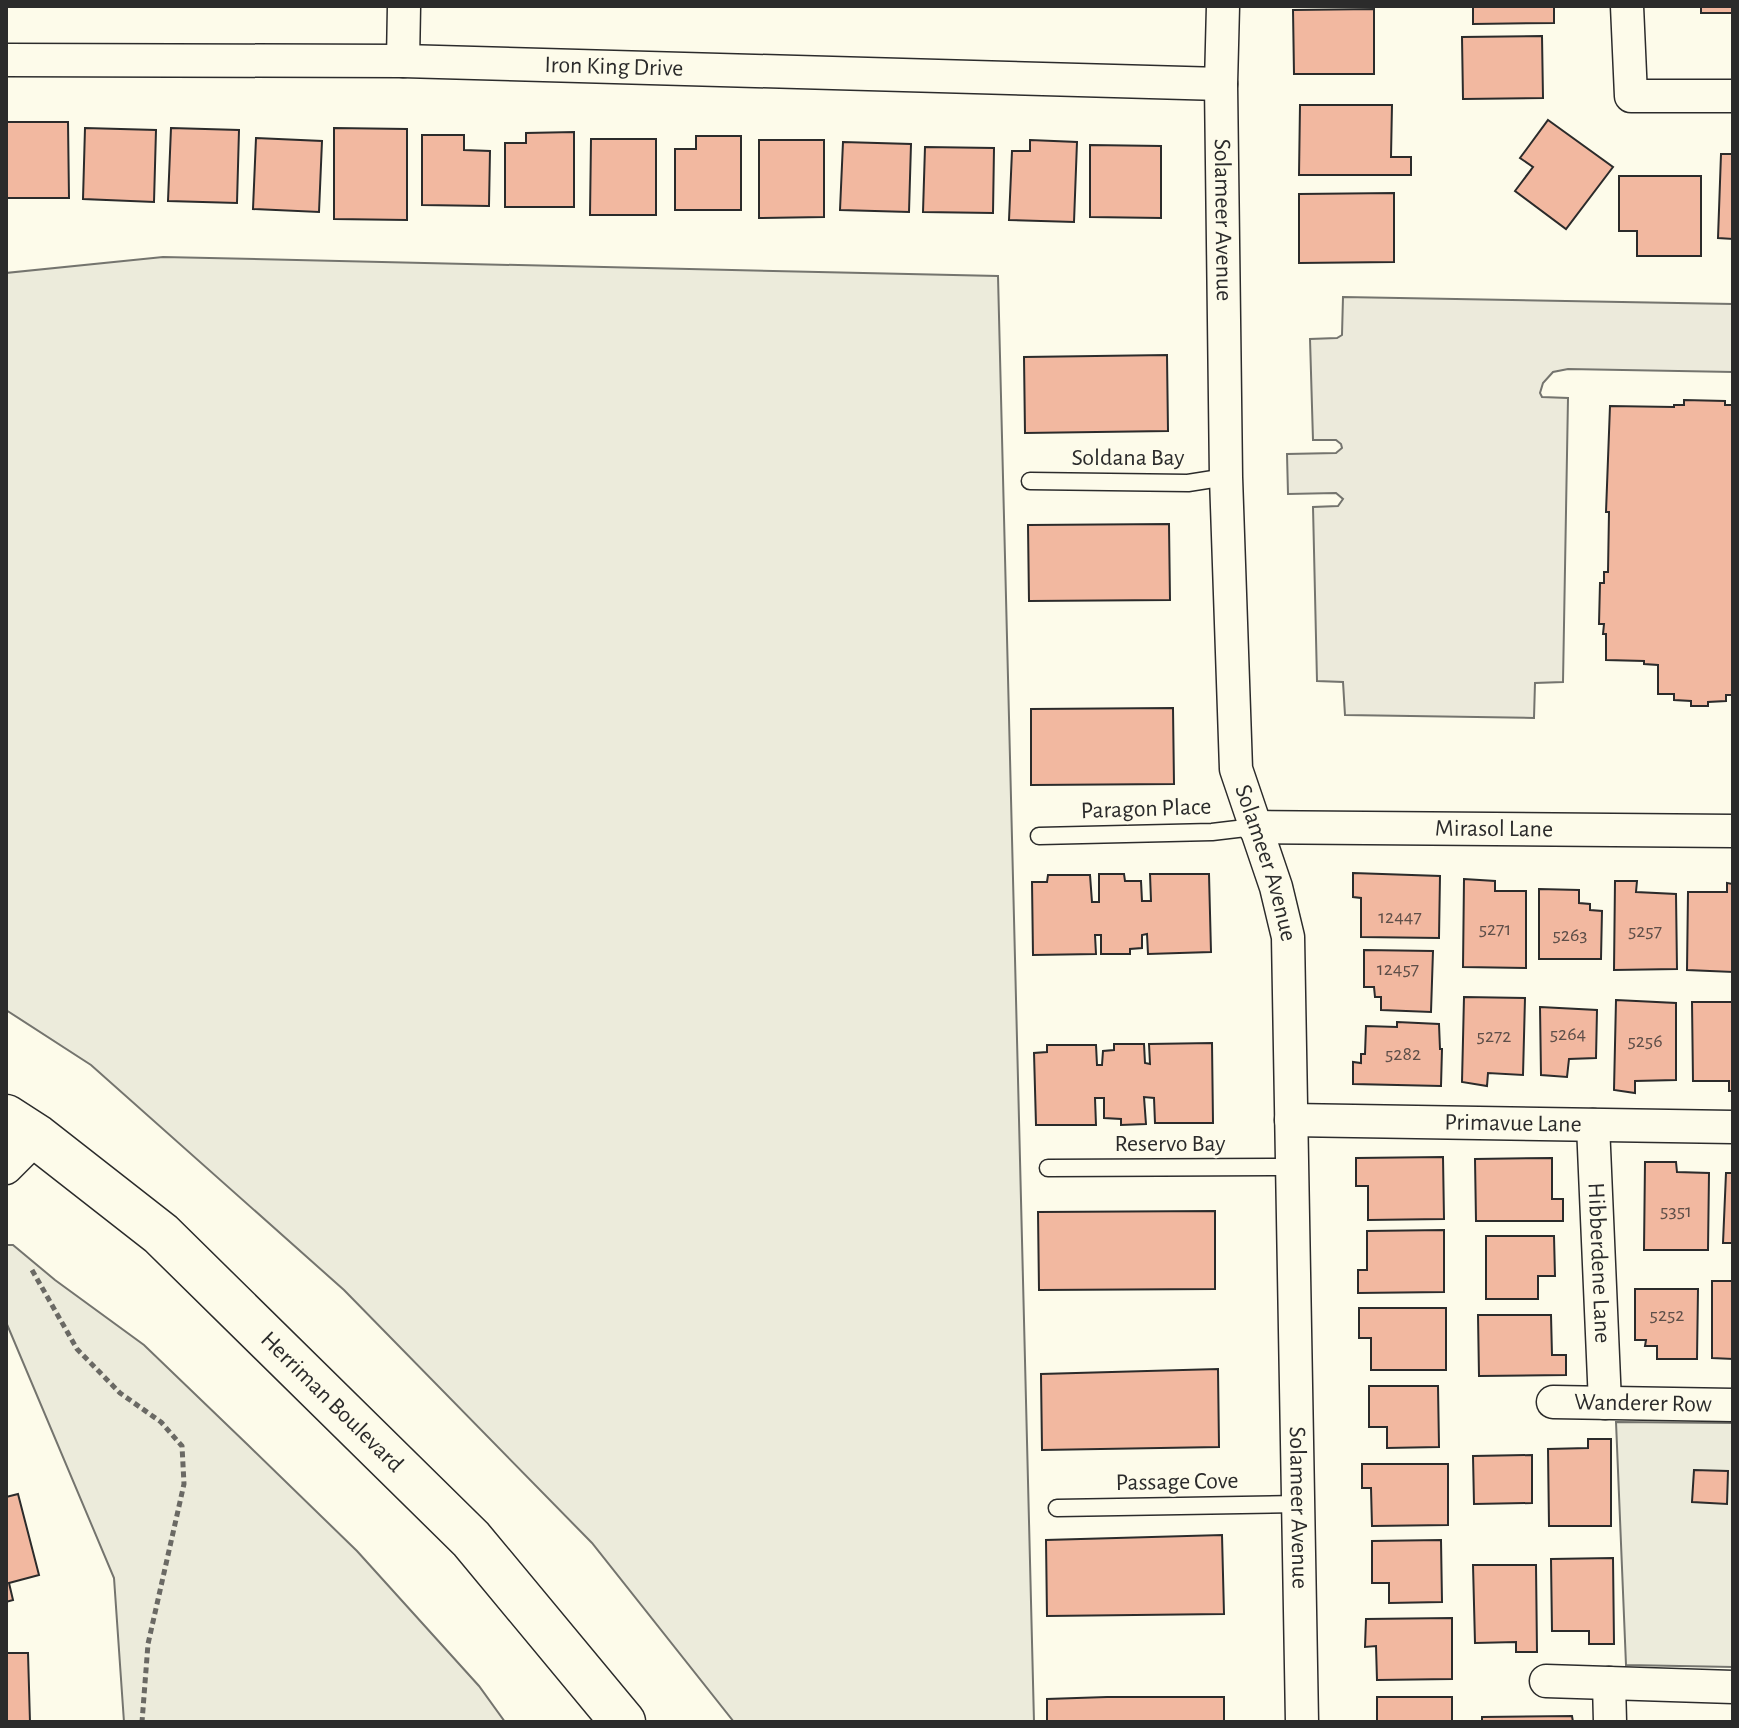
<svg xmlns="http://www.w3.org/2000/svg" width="1739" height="1728" font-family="'Alegreya Sans',sans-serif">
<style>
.green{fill:#ecebdb;stroke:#74746e;stroke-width:2}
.parking{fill:#eceadb;stroke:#74746e;stroke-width:2}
.building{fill:#f2b8a0;stroke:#2b2b2b;stroke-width:2}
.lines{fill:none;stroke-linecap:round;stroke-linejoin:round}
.lane-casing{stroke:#2b2b2b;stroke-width:19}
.street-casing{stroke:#2b2b2b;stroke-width:35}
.secondary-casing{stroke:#2b2b2b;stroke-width:47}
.path{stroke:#6a6964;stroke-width:5;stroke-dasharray:6 4;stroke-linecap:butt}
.lane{stroke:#fdfbea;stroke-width:16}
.street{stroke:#fdfbea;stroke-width:32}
.secondary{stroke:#fdfbea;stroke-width:44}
.labels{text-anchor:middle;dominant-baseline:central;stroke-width:6;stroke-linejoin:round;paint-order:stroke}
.number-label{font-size:20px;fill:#5d4e48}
.street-label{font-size:24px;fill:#2b2b2b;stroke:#fdfbea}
</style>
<rect width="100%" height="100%" fill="#fdfbea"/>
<g class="green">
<path d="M163,257L998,276L1034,1722H734L592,1543L344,1290L91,1065L6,1010V273Z"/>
<path d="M6,1245H13L55,1280L144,1345L249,1446L357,1551L479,1686L505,1722H124L114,1578L6,1322Z"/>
<path d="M1616,1422L1733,1423V1667L1626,1665Z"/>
</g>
<path class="parking" d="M1343,297L1733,304V372L1568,369L1553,372L1543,383L1540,393L1542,397L1568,398L1563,682L1535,683L1534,718L1345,715L1343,682L1317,681L1313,507L1338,506L1343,499L1336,493L1288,494L1287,454L1336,453L1342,448L1341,444L1336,440H1313L1310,339L1337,338L1342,335Z"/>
<g class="building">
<path d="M1473,6H1554V23L1473,24Z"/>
<rect x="1701" y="6" width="32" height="7"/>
<path d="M1374,9V74H1294L1293,10Z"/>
<path d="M1542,36L1543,98L1463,99L1462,37Z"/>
<path d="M1300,105H1392L1391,157H1411V175H1299Z"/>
<path d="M1548,120L1613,167L1566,229L1515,191L1533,167L1520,158Z"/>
<path d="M6,122H68L69,198H6Z"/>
<path d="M85,128L156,130L154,202L83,199Z"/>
<path d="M171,128L239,130L237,203L168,201Z"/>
<path d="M334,128L407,129V220L334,219Z"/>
<path d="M574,132V207H505V143H526V133Z"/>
<path d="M422,135H464V150L490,151L489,206L422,205Z"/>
<path d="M696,136H741V210H675V149H696Z"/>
<path d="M256,138L322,141L319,212L253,209Z"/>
<path d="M591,139H656V215H590Z"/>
<path d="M759,140H824V217L759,218Z"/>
<path d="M1030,140L1077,142L1074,222L1009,220L1012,151H1030Z"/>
<path d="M843,142L911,144L909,212L840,210Z"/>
<path d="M1090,145L1161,146V218L1090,217Z"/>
<path d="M925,147L994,148L993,213L923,212Z"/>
<path d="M1721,154H1733V239L1718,238Z"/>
<path d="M1619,176H1701V256H1637V231H1619Z"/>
<path d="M1394,193V262L1299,263V194Z"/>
<path d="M1167,355L1168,431L1025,433L1024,357Z"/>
<path d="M1684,400L1725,401V405H1733V695H1726V701L1708,702V706H1691V701L1674,700V694H1658V665L1644,664V661L1606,660V634H1603L1604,624H1599L1600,583H1604V572H1608L1609,512H1606L1610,406L1674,407V405H1684Z"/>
<path d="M1169,524L1170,600L1029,601L1028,525Z"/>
<path d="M1173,708L1174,784L1031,785V709Z"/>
<path d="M1353,873L1440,876L1439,938L1361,937V898L1353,897Z"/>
<path d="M1099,874H1124L1125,881H1141L1142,901H1151L1150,874H1209L1211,952L1148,954L1147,934L1142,935V948L1130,949V954H1101V935H1095L1096,954L1033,955L1032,882H1047L1048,875H1090L1092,902H1099Z"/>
<path d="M1464,879L1495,881V891H1526V968L1463,967Z"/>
<path d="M1615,881H1637L1636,892L1676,894L1677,969L1614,970Z"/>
<path d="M1727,883L1733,884V972L1687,970L1688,892H1727Z"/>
<path d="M1539,889L1579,890V903L1590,904V910L1602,911L1601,959H1539Z"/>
<path d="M1364,950L1433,951L1431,1012L1381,1010V997H1375L1374,987H1364Z"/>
<path d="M1464,997L1525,998L1523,1075L1488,1073L1487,1086L1462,1082Z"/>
<path d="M1616,1000L1676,1003V1080L1635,1081V1093L1614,1090Z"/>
<path d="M1692,1002H1733V1091H1729V1081H1693Z"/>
<path d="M1540,1007L1597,1010L1596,1058L1569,1059L1567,1077L1541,1075Z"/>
<path d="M1397,1022L1439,1024L1440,1049H1442L1441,1086L1353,1084V1062L1361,1063V1054H1365L1366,1026L1397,1027Z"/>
<path d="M1212,1043L1213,1123H1155L1154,1098L1144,1097L1146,1124L1121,1125V1119L1104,1118V1098H1095L1096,1125H1036L1034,1053L1047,1052V1045H1096L1097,1065H1102L1103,1051L1114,1050V1044H1144L1145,1063L1150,1064L1149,1044Z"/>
<path d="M1443,1157L1444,1219L1368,1220V1186H1356V1158Z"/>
<path d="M1552,1158V1199H1563V1221H1476L1475,1159Z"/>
<path d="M1645,1162H1676L1677,1172L1709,1173L1708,1250H1644Z"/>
<path d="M1726,1173H1733V1243H1723Z"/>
<path d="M1215,1211V1289L1039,1290L1038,1212Z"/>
<path d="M1444,1230V1292L1358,1293V1270H1367V1231Z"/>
<path d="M1486,1236H1554L1555,1276H1538V1299H1486Z"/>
<path d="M1712,1281H1733V1359L1712,1358Z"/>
<path d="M1635,1289H1698L1697,1359H1657V1346H1645L1646,1340H1635Z"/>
<path d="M1359,1308H1446V1370H1371V1338H1359Z"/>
<path d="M1478,1315H1551L1552,1355H1566V1375L1479,1376Z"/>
<path d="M1218,1369L1219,1447L1042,1450L1041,1374Z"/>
<path d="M1369,1386H1438L1439,1447L1387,1448V1427H1369Z"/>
<path d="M1588,1439H1611V1526H1549L1548,1449L1588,1448Z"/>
<path d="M1532,1455V1503L1474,1504L1473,1456Z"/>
<path d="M1362,1464H1448V1525L1372,1526L1371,1488H1362Z"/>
<path d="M1694,1470L1728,1471L1727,1504L1692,1502Z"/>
<path d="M18,1494L39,1575L9,1583L13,1600L6,1602V1497Z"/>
<path d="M1222,1535L1224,1614L1047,1616L1046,1540Z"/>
<path d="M1441,1540L1442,1602L1389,1603V1583H1372V1541Z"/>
<path d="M1613,1558L1614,1644H1589V1631H1552L1551,1559Z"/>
<path d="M1473,1565H1536L1537,1652H1516V1642L1475,1643Z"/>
<path d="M1452,1618V1679L1377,1680L1376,1646L1365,1647L1366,1619Z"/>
<path d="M6,1653H28L30,1722H6Z"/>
<path d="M1107,1697H1224V1722H1047V1699Z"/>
<rect x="1377" y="1697" width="75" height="25"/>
<path d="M1572,1716L1573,1722H1482V1717Z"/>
</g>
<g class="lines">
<defs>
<g id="lane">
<path d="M1030,481L1188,483L1226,477"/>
<path d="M1039,836L1212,832L1254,827"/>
<path d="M1048,1168L1293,1167"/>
<path d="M1057,1508L1298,1504"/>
</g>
<g id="street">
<path id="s1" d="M1223,6L1221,84L1226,477L1236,769L1276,887L1288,937L1302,1722"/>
<path d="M1627,6L1631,96H1733"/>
<path id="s2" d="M6,60L403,61L1221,84"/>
<path d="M403,61L404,6"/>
<path id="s3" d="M1254,827L1733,831"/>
<path id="s4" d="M1291,1120L1733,1127"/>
<path id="s5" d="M1593,1125L1605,1403"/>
<path d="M6,1168L37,1137"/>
<path id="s6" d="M1553,1402L1733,1405"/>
<path d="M1546,1681L1733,1687"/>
<path d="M1609,1683L1610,1722"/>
</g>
<g id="secondary">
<path id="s7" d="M6,1117L37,1137L161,1234L471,1539L623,1722"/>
</g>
</defs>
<use href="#lane" class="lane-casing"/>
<use href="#street" class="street-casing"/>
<use href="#secondary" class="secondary-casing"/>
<path class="path" d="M32,1270L77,1349L120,1393L161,1422L182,1446L184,1484L148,1644L142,1722"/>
<use href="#lane" class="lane"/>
<use href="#street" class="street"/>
<use href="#secondary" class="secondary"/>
</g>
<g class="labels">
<g class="number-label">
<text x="1400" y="917">12447</text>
<text x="1495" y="929">5271</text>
<text x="1645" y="931">5257</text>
<text x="1570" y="935">5263</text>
<text x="1398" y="969">12457</text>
<text x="1568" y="1034">5264</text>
<text x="1494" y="1036">5272</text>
<text x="1645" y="1041">5256</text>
<text x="1403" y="1054">5282</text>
<text x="1676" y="1211">5351</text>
<text x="1667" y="1315">5252</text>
</g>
<g class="street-label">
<text stroke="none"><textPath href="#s2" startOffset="608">Iron King Drive</textPath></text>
<text stroke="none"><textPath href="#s1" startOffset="214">Solameer Avenue</textPath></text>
<text x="1128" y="458">Soldana Bay</text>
<text transform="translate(1146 809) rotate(-2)">Paragon Place</text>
<text stroke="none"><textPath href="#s3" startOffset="240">Mirasol Lane</textPath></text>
<text stroke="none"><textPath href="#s1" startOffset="862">Solameer Avenue</textPath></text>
<text stroke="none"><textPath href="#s4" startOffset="222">Primavue Lane</textPath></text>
<text x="1170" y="1144">Reservo Bay</text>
<text stroke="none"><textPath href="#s5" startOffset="138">Hibberdene Lane</textPath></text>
<text stroke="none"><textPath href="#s7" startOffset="434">Herriman Boulevard</textPath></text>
<text stroke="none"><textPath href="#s6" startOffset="90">Wanderer Row</textPath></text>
<text transform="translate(1177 1482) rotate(-1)">Passage Cove</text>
<text stroke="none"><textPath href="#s1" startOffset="1510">Solameer Avenue</textPath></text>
</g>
</g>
<rect width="1739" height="1728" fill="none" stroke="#2b2b2b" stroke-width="16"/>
</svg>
